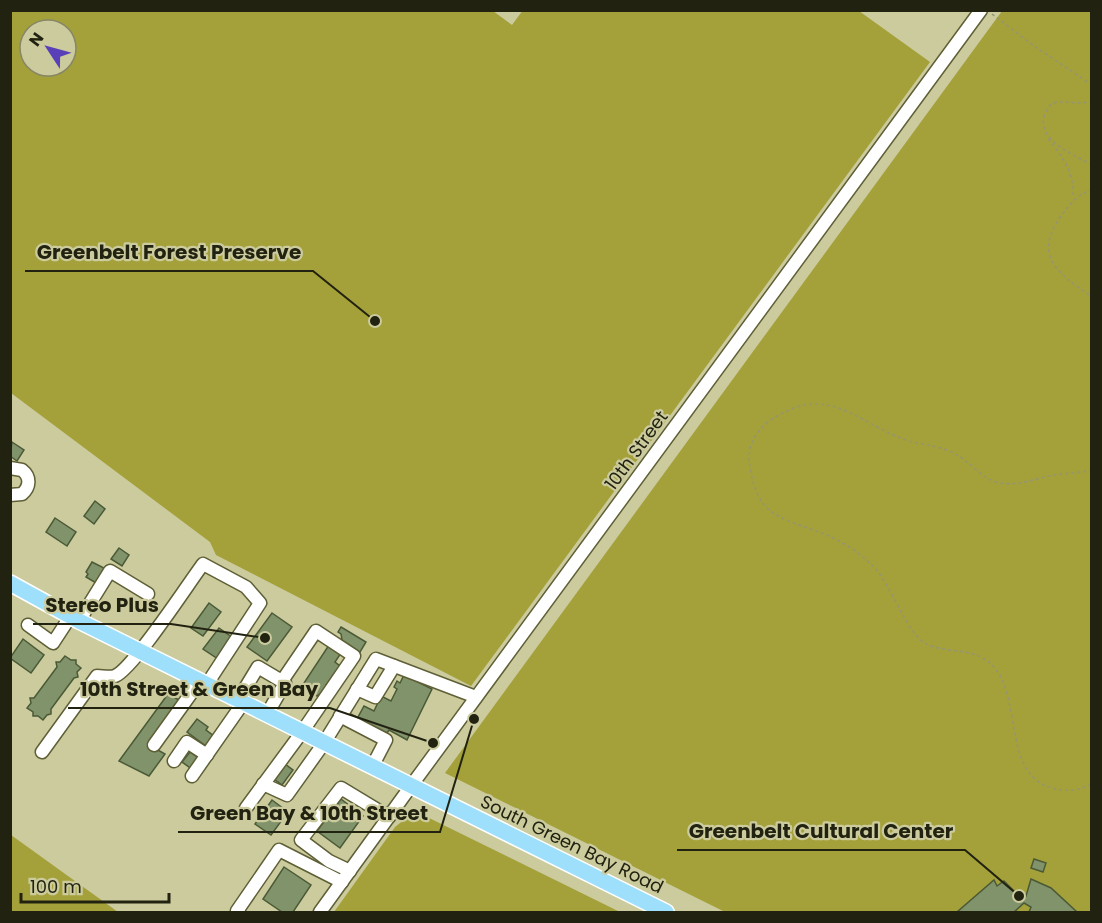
<svg xmlns="http://www.w3.org/2000/svg" width="1102" height="923" font-family="Poppins,sans-serif">
<style>
.green{fill:#a4a03a;fill-rule:evenodd}
.building{fill:#81936b;stroke:#4b5a36;stroke-width:1.5}
.lines{fill:none;stroke-linecap:round;stroke-linejoin:round}
.minor-casing{stroke:#5f5f36;stroke-width:15}
.major-casing{stroke:#fff;stroke-width:18}
.path{stroke:#959571;stroke-width:1.5;stroke-dasharray:3 3;stroke-linecap:butt}
.minor{stroke:#fff;stroke-width:12}
.major{stroke:#9ee0fb;stroke-width:15}
.labels{text-anchor:middle;dominant-baseline:central;stroke-width:4.5;stroke-linejoin:round;paint-order:stroke}
.street-label{font-size:18px;fill:#221;stroke:#cbcb9e}
.leader{fill:none;stroke:#221;stroke-width:2}
.callout-dot{fill:#221;stroke:#cbcb9e;stroke-width:2}
.callout-label{font-size:20px;text-anchor:middle;font-weight:bold;fill:#221;stroke:#cbcb9e;stroke-width:4.5;stroke-linejoin:round;paint-order:stroke}
</style>
<rect width="100%" height="100%" fill="#cbcb9e"/>
<g class="green">
<path d="M493,11L512,25L523,10L859,11L930,62L471,686L216,555L210,542L11,393L10,11ZM30,30H66V66H30Z"/>
<path d="M1002,11H1091V912H725L445,773Z"/>
<path d="M410,815H423L620,912H334L395,827Z"/>
<path d="M11,835L118,912H11Z"/>
</g>
<g class="building">
<path d="M12,442L24,450L17,461L10,456Z"/>
<path d="M95,501L105,509L94,524L84,516Z"/>
<path d="M55,518L76,532L67,546L46,532Z"/>
<path d="M119,548L129,555L122,566L111,559Z"/>
<path d="M92,562L104,568L96,583L86,577L88,574L86,572Z"/>
<path d="M209,603L221,612L203,636L191,628Z"/>
<path d="M272,613L292,627L267,661L247,647Z"/>
<path d="M341,627L366,642L360,652L342,640L341,634L338,632Z"/>
<path d="M219,628L233,638L218,659L203,649Z"/>
<path d="M23,639L44,655L31,673L10,658Z"/>
<path d="M329,645L341,653L335,662L340,666L326,685L329,687L317,696L302,686Z"/>
<path d="M65,656L71,660H76V664L81,668L77,672L78,677L74,678L51,709V714L47,715L43,720L38,716H33V712L27,708L31,703L30,698H34L57,667L56,662H60Z"/>
<path d="M404,675L432,689L407,740L389,730L387,733L357,719L364,706L374,711L381,696L391,701L397,689L394,687L397,681L400,683Z"/>
<path d="M168,694L181,701L149,745L165,754L149,776L119,761Z"/>
<path d="M197,719L208,727L206,730L214,736L206,746L187,732Z"/>
<path d="M190,752L200,759L193,770L182,762Z"/>
<path d="M285,764L293,770L282,785L274,779Z"/>
<path d="M341,799L363,816L340,848L317,831Z"/>
<path d="M272,800L288,812L271,835L255,824Z"/>
<path d="M1034,859L1046,863L1043,872L1031,868Z"/>
<path d="M284,867L311,885L293,912H282L263,899Z"/>
<path d="M1031,879L1051,888L1077,912H1029L1031,907L1024,903L1014,912H957L994,880L997,886L1004,881L1015,892L1018,890L1026,896Z"/>
</g>
<g class="lines">
<defs>
<g id="minor">
<path d="M10,468L22,470C31,477 30,487 22,494L10,495"/>
<path d="M79,621L110,571L148,594"/>
<path d="M28,625L53,643L70,617"/>
<path d="M357,689L375,697L394,666"/>
<path d="M238,700L258,667L285,683L267,714"/>
<path d="M340,716L386,740L372,767"/>
<path d="M154,745L200,681"/>
<path d="M42,752L97,676C102,676 110,678 115,676C133,669 188,584 203,564L246,587L260,603L207,684"/>
<path d="M174,761L187,742L207,755"/>
<path d="M192,776L243,703"/>
<path d="M263,784L287,795L324,743L376,659L476,697"/>
<path d="M246,808L302,732L354,656L316,631L282,681"/>
<path d="M350,871L329,861L301,840L341,788L389,817"/>
<path d="M239,912L237,911L279,850L342,882"/>
<path d="M320,912L411,786L981,10"/>
</g>
<path id="major" d="M10,583L79,621L666,912"/>
</defs>
<use href="#minor" class="minor-casing"/>
<use href="#major" class="major-casing"/>
<g class="path">
<path d="M992,14L1034,46L1092,85"/>
<path d="M1092,100C1080,107 1066,99 1054,103C1049,105 1047,109 1045,114C1035,140 1073,154 1092,165"/>
<path d="M1048,139C1063,157 1075,174 1073,198"/>
<path d="M1092,189C1077,195 1070,204 1061,216C1032,257 1058,273 1092,297"/>
<path d="M1092,470C1079,473 1067,473 1055,475C1036,478 1020,486 1001,483C982,480 971,462 955,454C937,444 916,445 898,437C859,421 830,390 787,411C774,417 762,424 755,437C748,448 748,459 751,472C753,484 757,497 765,506C778,520 801,525 819,532C838,539 858,551 873,566C892,586 905,629 923,642C940,653 963,648 981,657C1029,682 996,772 1052,788C1067,792 1078,791 1092,784"/>
</g>
<use href="#minor" class="minor"/>
<use href="#major" class="major"/>
</g>
<g class="labels">
<g class="street-label">
<text transform="translate(636 450) rotate(-54)">10th Street</text>
<text transform="translate(572 844) rotate(26)">South Green Bay Road</text>
</g>
</g>
<path class="leader" d="M375 321L313 271H25M265 638L171 624H33M433 743L330 708H68M474 719L440 832H178M1019 896L965 850H677"/>
<g class="callout-dot">
<circle cx="375" cy="321" r="6"/>
<circle cx="265" cy="638" r="6"/>
<circle cx="433" cy="743" r="6"/>
<circle cx="474" cy="719" r="6"/>
<circle cx="1019" cy="896" r="6"/>
</g>
<g class="callout-label">
<text x="169" y="259">Greenbelt Forest Preserve</text>
<text x="102" y="612">Stereo Plus</text>
<text x="199" y="696">10th Street &amp; Green Bay</text>
<text x="309" y="820">Green Bay &amp; 10th Street</text>
<text x="821" y="838">Greenbelt Cultural Center</text>
</g>
<rect width="1102" height="923" fill="none" stroke="#222211" stroke-width="24"/>
<g transform="translate(48 48) rotate(306)"><circle r="28" fill="#cbcb9e" stroke="#878766" stroke-width="1.5"/>
<path d="M0-4.5L10 22L0 15L-10 22Z" fill="#5a40b8"/>
<text y="-9" font-size="16" font-weight="bold" text-anchor="middle" fill="#222211">N</text>
</g>
<path d="M21 893v9h148v-9" fill="none" stroke="#222211" stroke-width="3"/>
<text x="30" y="893" font-size="18" fill="#222211" stroke="#cbcb9e" stroke-width="4.5" paint-order="stroke">100 m</text>
</svg>
